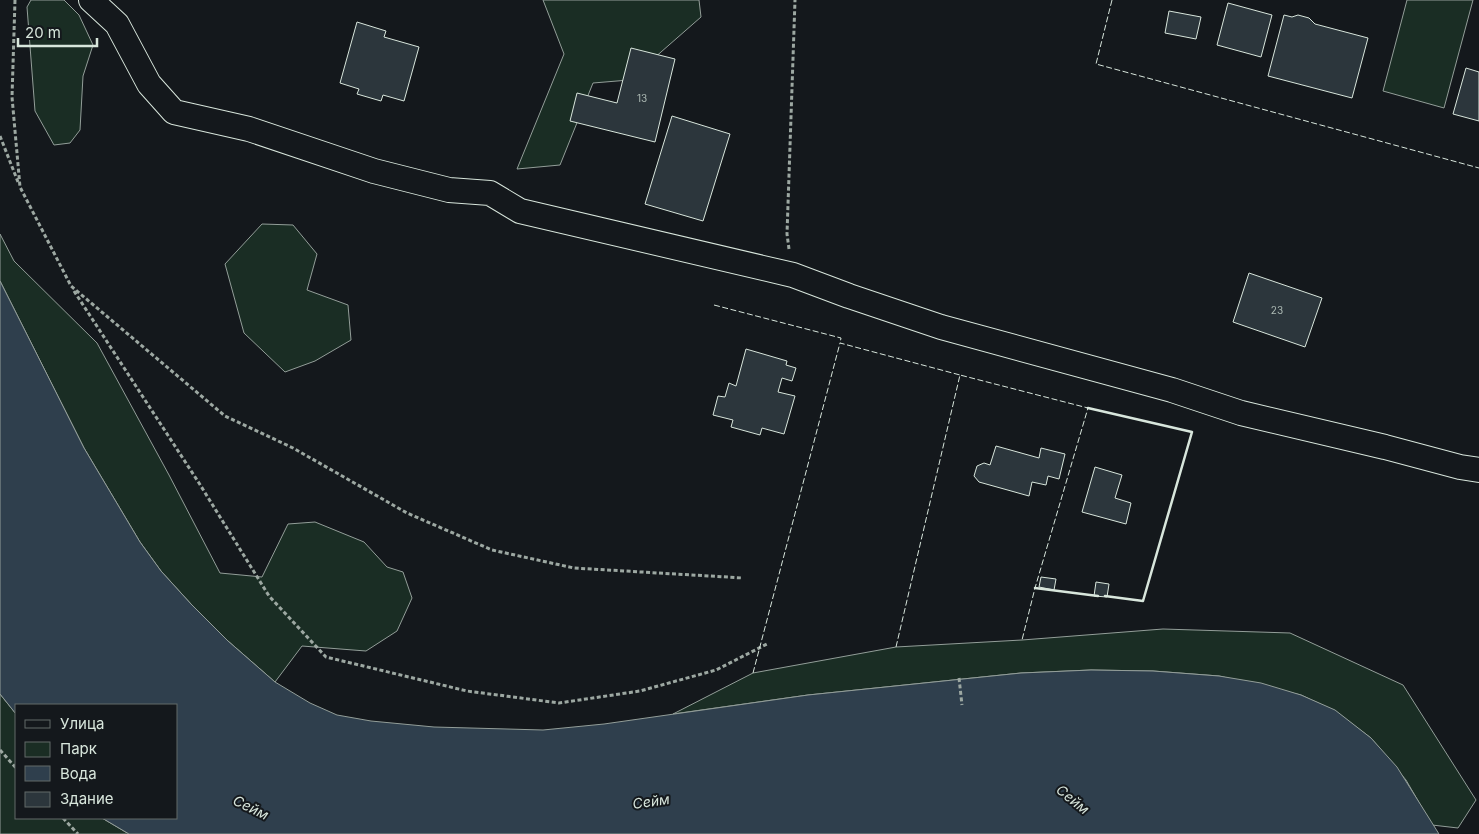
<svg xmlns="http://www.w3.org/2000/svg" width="1479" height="834" font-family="Inter,sans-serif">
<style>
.green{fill:#1a2d24;stroke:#939e99}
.water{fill:#2f3f4d;stroke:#939e99}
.building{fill:#2c363c;stroke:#d8e6dc}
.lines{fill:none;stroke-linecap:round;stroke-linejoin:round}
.minor-casing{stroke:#d8e6dc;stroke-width:26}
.path{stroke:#9da8a2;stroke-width:3;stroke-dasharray:4 2.5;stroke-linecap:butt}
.minor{stroke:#14181c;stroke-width:24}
.fence{stroke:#d8e6dc;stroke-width:1;stroke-dasharray:6 2.5;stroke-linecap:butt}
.wall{stroke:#d8e6dc;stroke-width:2.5}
.labels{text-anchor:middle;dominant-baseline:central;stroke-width:4;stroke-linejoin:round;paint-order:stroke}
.number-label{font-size:10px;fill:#adbab4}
.water-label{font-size:14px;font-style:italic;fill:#d8e6dc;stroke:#14181c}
</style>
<rect width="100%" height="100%" fill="#14181c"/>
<g class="green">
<path d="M31,0H64L79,15L93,45L83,76L80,130L70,143L54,145L35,111L27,7Z"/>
<path d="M543,0H699L701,17L629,80L593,83L560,165L517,169L564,54Z"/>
<path d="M1407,0H1473L1444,108L1383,91Z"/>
<path d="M262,224L293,225L317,254L307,290L348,305L351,340L315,361L285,372L244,333L225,264Z"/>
<path d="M0,234L14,261L97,343L169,475L220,573L262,577L288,524L315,522L364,542L387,567L403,572L412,598L397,631L366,651L302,646L275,682L228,641L191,604L161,571L140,542L84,448L0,281Z"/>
<path d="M1163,629L1290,633L1403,685L1476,800L1458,828L1432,825L1406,780L1371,738L1335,711L1301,695L1219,676L1153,671L1091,670L1021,673L808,695L673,714L753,673L896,647L1022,640Z"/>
<path d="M0,694L16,714V818H102L129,834H0Z"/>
</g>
<path class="water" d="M0,281L84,448L140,542L161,571L191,604L228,641L275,682L310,703L337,715L371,721L434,727L543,730L604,724L808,695L1021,673L1091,670L1153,671L1219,676L1261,683L1301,695L1335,710L1371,738L1397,767L1439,834H129L102,818H176V705H16V714L0,694Z"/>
<g class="building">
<path d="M1228,3L1272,15L1261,57L1217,45Z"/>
<path d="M1169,11L1201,17L1196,39L1165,33Z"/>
<path d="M1284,15L1292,17L1298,15L1309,18L1315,24L1368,38L1352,98L1268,76Z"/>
<path d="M357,22L386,31L384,37L419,47L404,101L383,95L381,101L357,94L359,89L340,83Z"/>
<path d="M631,48L675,59L655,142L570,121L577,93L617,103Z"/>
<path d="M1466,68L1479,72V121L1453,114Z"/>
<path d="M672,116L730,134L703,221L645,204Z"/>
<path d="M1249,273L1322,298L1305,347L1233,322Z"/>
<path d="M746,349L787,361L786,365L796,368L792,381L782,378L778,392L795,396L784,434L762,428L760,435L731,427L733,420L713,415L718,396L725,397L729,383L736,386Z"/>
<path d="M996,446L1039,458L1041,448L1065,454L1059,479L1048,476L1046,485L1032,482L1029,496L979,482L974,476L977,466L984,463L990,465Z"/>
<path d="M1095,467L1122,475L1115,498L1131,503L1126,524L1082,512Z"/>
<path d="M1041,577L1056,579L1054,590L1039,587Z"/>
<path d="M1096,582L1109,584L1107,597L1094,596Z"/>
</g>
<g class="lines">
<defs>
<path id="minor" d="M91,0L117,24L149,84L174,112L249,129L374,171L449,190L490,193L520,211L793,275L849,296L941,327L1172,390L1241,413L1385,447L1460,467L1479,470"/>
</defs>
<use href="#minor" class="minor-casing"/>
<g class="path">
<path d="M15,0L12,97L20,187L71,286L225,416L293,448L407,513L492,550L574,568L743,578"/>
<path d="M0,136L18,182"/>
<path d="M789,249L787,234L795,0"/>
<path d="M74,291L199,483L269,596L326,657L467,691L559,703L640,691L716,670L767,644"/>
<path d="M959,678L962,705"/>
<path d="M0,750L16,768"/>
<path d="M63,818L78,834"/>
</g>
<use href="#minor" class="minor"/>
<g class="fence">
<path d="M1112,0L1096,64L1479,168"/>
<path d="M714,305L841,338L840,343"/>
<path d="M896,647L960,375L1088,408L1035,588L1022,640"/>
<path d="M753,673L840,343L960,375"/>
</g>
<g class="wall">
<path d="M1088,408L1192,432L1143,601L1105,596"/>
<path d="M1035,588L1098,596"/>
</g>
</g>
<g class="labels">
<g class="number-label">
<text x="642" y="98">13</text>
<text x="1277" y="310">23</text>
</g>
<g class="water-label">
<text transform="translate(1073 799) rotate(39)">Сейм</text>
<text transform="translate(651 801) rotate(-8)">Сейм</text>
<text transform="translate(251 807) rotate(26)">Сейм</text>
</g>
</g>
<rect x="15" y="704" width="162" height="115" fill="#14181c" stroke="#626a69"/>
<rect x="25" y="720" width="25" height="8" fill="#14181c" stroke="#626a69"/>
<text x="60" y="729" font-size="15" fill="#d8e6dc">Улица</text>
<rect x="25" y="742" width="25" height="15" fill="#1a2d24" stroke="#626a69"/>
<text x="60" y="754" font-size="15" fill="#d8e6dc">Парк</text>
<rect x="25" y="766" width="25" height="15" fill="#2f3f4d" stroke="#626a69"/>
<text x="60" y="779" font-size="15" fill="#d8e6dc">Вода</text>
<rect x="25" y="792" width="25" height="15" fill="#2c363c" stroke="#626a69"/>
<text x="60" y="804" font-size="15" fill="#d8e6dc">Здание</text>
<path d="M18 38v8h79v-8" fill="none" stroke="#d8e6dc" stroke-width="2.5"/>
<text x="25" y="38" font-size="15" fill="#d8e6dc" stroke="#14181c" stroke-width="4" paint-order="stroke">20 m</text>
</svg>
